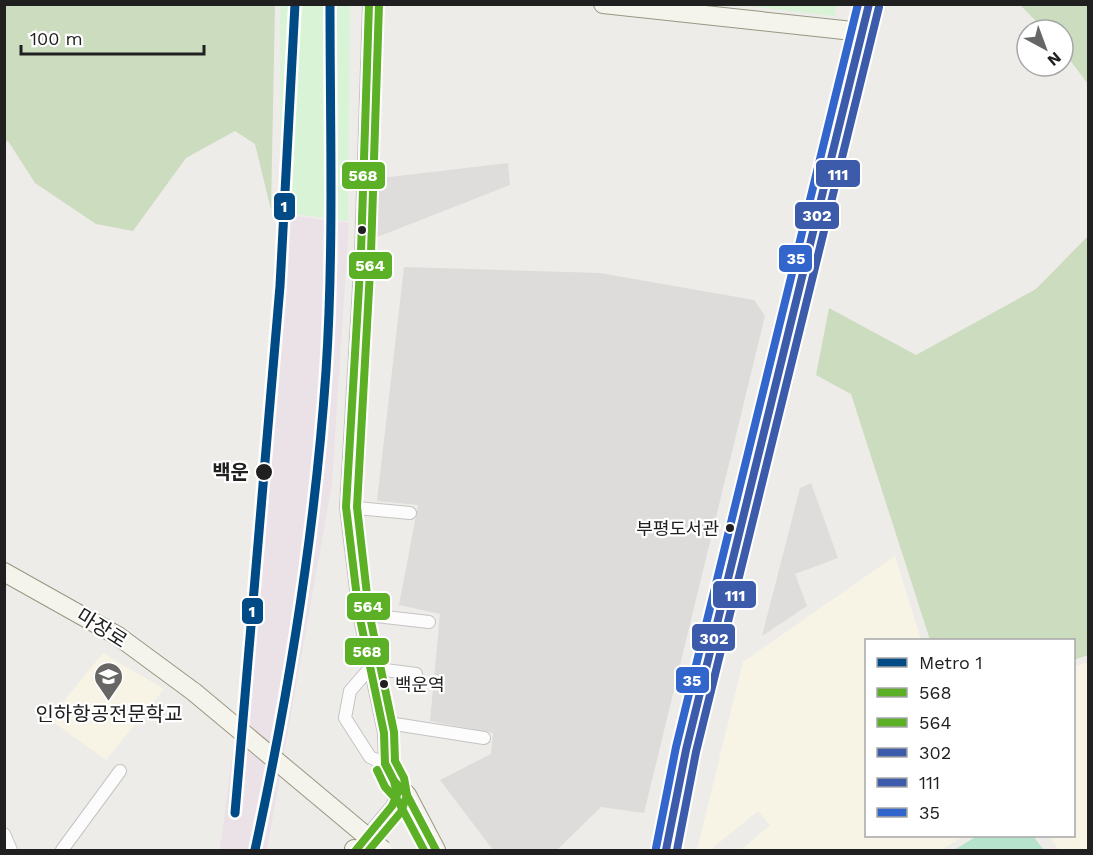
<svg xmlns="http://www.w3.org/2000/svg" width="1093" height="855" font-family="'Work Sans','Noto Sans KR',sans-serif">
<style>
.residential{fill:#dddcda}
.industrial{fill:#ebe2e8}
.education{fill:#f7f4e5}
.forest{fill:#ccdcbf}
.park{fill:#d9f3d6}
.pitch{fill:#b6e3cb}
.parking{fill:#dedddc}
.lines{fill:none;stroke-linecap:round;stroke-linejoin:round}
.street-casing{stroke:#c5c4c3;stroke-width:14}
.secondary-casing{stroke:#989781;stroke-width:20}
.street{stroke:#fcfcfc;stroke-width:12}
.secondary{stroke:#f4f3ec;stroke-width:18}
.secondary-bridge-casing{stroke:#989781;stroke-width:20;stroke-linecap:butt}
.secondary-bridge{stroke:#f4f3ec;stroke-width:18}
.bus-1-casing{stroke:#fff;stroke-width:12}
.bus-2-casing{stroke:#fff;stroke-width:12}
.bus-3-casing{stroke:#fff;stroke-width:12}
.bus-4-casing{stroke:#fff;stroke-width:12}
.bus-5-casing{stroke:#fff;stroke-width:12}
.bus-1{stroke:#5bb025;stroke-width:8}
.bus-2{stroke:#5bb025;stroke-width:8}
.bus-3{stroke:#3d5bab;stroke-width:8}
.bus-4{stroke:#3d5bab;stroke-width:8}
.bus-5{stroke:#36c;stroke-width:8}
.metro-1-casing{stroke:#fff;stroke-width:14}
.metro-1{stroke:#004a85;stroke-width:9}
.bus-dot{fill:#202020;stroke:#fff;stroke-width:2}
.labels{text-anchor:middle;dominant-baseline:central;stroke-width:4.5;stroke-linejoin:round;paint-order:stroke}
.bus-label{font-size:18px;fill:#202020;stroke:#fff;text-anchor:end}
.stop-label{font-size:20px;font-weight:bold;fill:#202020;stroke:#fff;text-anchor:end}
.street-label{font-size:20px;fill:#202020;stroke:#fff}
.poi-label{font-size:20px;fill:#202020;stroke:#fff}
.line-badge{stroke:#fff;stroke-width:2}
.badge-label{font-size:16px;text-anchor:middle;font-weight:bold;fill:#fff}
</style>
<rect width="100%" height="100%" fill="#eeece9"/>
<path class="residential" d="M404,267L600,273L754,300L765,316L644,813L601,807L557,850H493L440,780L491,754L493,733L430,721L440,614L399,605L418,505L377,501Z"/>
<path class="industrial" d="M280,214L349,223L332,484L267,850H220L237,717Z"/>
<g class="education">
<path d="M895,556L921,640H866V836H964L941,850H741L770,825L758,811L710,850H697L743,662Z"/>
<path d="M103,653L164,689L106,760L49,719Z"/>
<path d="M1088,662V850H1059L1049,836H1074V667Z"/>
</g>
<g class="forest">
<path d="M5,4L275,5L271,210L255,144L235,131L186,158L133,231L96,224L35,183L8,141L5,142Z"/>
<path d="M1020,5H1088V84L1063,51V30H1045Z"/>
<path d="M1088,236V655L1074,660V640H930L851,394L816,375L829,308L916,355L1036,289Z"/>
</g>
<g class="park">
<path d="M280,5H350L348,221L281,212Z"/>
<path d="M739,5L837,4V5L834,16Z"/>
</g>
<path class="pitch" d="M977,836H1033L1044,850H954Z"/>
<g class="parking">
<path d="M508,163L510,185L362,243L364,180Z"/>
<path d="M811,483L838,558L795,574L807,606L762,636L800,488Z"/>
</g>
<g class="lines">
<defs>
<g id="street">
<path d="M346,507L410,513"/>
<path d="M359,614L429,622"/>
<path d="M370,668L350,691L345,718L370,757L385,764"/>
<path d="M370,668L416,674"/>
<path d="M382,722L484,738"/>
<path d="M4,834L11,850"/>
<path d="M362,841L392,806L397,795L394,781L385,764L384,733L359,614L346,507L361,252L369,4"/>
<path d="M62,850L120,771"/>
</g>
<g id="secondary">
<path d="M603,4L862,32"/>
<path d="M4,572L118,636L194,692"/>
<path d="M394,781L407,795L436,850"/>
<path d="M354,849L356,850"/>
<path d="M666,850L673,806L686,750L869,4"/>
</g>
</defs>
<use href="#street" class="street-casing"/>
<use href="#secondary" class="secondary-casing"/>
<use href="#street" class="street"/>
<use href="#secondary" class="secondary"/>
<defs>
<path id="secondary-bridge" d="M194,692L383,850"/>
</defs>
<use href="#secondary-bridge" class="secondary-bridge-casing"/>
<use href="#secondary-bridge" class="secondary-bridge"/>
<defs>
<g id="bus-1">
<path d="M386,765L394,781L407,795L436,850"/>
<path d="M356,850L392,806L397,795L394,781L385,764L384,733L359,614L346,507L361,252L369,4"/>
</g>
<g id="bus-2">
<path d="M377,770L385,787L398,801L424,850"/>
<path d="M369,850L401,812L407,795L404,778L395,761L394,732L369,612L357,507L371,253L379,4"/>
</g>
<path id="bus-3" d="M666,850L686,750L869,4"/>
<path id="bus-4" d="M677,850L696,752L879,7"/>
<path id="bus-5" d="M656,848L676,747L858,4"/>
</defs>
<use href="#bus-1" class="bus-1-casing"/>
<use href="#bus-2" class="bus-2-casing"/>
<use href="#bus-3" class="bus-3-casing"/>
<use href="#bus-4" class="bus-4-casing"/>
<use href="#bus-5" class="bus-5-casing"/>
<use href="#bus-1" class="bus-1"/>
<use href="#bus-2" class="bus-2"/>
<use href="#bus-3" class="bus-3"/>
<use href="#bus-4" class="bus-4"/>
<use href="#bus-5" class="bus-5"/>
<defs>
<g id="metro-1">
<path d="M235,813L280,286L295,4"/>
<path d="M255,850C289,692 315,533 326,371C334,249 330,127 330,4"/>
</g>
</defs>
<use href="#metro-1" class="metro-1-casing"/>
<use href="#metro-1" class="metro-1"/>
</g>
<defs>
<symbol id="university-pin" viewBox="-11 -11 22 30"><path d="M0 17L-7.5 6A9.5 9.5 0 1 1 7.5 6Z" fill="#686766" stroke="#fff"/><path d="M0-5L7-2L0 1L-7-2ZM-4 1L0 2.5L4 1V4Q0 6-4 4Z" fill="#fff"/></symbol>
</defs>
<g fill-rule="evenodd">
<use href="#university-pin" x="92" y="660" width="33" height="45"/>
</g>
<g class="bus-dot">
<circle cx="362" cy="230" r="5"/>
<circle cx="264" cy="472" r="9"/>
<circle cx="730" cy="528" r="5"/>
<circle cx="384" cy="684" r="5"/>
</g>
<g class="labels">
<g class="bus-label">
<text x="719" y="528">부평도서관</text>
<text x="395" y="684" text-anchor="start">백운역</text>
</g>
<g class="stop-label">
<text x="249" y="472">백운</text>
</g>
<g class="street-label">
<text transform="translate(102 628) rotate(32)">마장로</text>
</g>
<g class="poi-label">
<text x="109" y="714">인하항공전문학교</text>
</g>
</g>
<g class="line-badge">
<rect x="815" y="159" width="46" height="29" rx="6" fill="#3d5bab"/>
<rect x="341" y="161" width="45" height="29" rx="6" fill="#5bb025"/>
<rect x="273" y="192" width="23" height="29" rx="6" fill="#004a85"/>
<rect x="794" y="201" width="46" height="29" rx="6" fill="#3d5bab"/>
<rect x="778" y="244" width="35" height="29" rx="6" fill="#36c"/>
<rect x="348" y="251" width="45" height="29" rx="6" fill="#5bb025"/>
<rect x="712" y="580" width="45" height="29" rx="6" fill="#3d5bab"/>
<rect x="346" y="592" width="45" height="29" rx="6" fill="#5bb025"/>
<rect x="241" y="597" width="23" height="28" rx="6" fill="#004a85"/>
<rect x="691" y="623" width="45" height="29" rx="6" fill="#3d5bab"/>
<rect x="344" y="637" width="46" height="29" rx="6" fill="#5bb025"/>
<rect x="675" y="666" width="35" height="28" rx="6" fill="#36c"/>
</g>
<g class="badge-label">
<text x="838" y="180">111</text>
<text x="363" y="181">568</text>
<text x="284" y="212">1</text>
<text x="817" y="221">302</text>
<text x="796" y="264">35</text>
<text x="370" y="271">564</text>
<text x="735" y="601">111</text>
<text x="368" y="612">564</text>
<text x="252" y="617">1</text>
<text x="714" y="644">302</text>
<text x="367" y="657">568</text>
<text x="692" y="686">35</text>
</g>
<rect width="1093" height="855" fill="none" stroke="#202020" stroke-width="12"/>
<rect x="865" y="639" width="210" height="198" fill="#ffffff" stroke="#a6a6a6" stroke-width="1.5"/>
<rect x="877" y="658" width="30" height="9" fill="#004a85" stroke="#a6a6a6" stroke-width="1.5"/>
<text x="919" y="669" font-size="18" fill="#202020">Metro 1</text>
<rect x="877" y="688" width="30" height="9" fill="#5bb025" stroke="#a6a6a6" stroke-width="1.5"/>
<text x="919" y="699" font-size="18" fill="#202020">568</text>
<rect x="877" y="718" width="30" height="9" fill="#5bb025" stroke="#a6a6a6" stroke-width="1.5"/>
<text x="919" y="729" font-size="18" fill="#202020">564</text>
<rect x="877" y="748" width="30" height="9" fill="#3d5bab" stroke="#a6a6a6" stroke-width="1.5"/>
<text x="919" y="759" font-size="18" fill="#202020">302</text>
<rect x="877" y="778" width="30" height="9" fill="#3d5bab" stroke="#a6a6a6" stroke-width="1.5"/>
<text x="919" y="789" font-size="18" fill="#202020">111</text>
<rect x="877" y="808" width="30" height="9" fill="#3366cc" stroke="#a6a6a6" stroke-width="1.5"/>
<text x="919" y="819" font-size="18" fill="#202020">35</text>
<g transform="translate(1045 48) rotate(139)"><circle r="28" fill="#ffffff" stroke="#a6a6a6" stroke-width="1.5"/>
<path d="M0-4.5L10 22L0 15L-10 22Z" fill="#686766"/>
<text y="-9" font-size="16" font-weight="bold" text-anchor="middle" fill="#202020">N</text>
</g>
<path d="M21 45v9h183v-9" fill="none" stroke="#202020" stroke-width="3"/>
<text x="30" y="45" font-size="18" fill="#202020" stroke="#ffffff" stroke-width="4.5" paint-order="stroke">100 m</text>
</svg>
